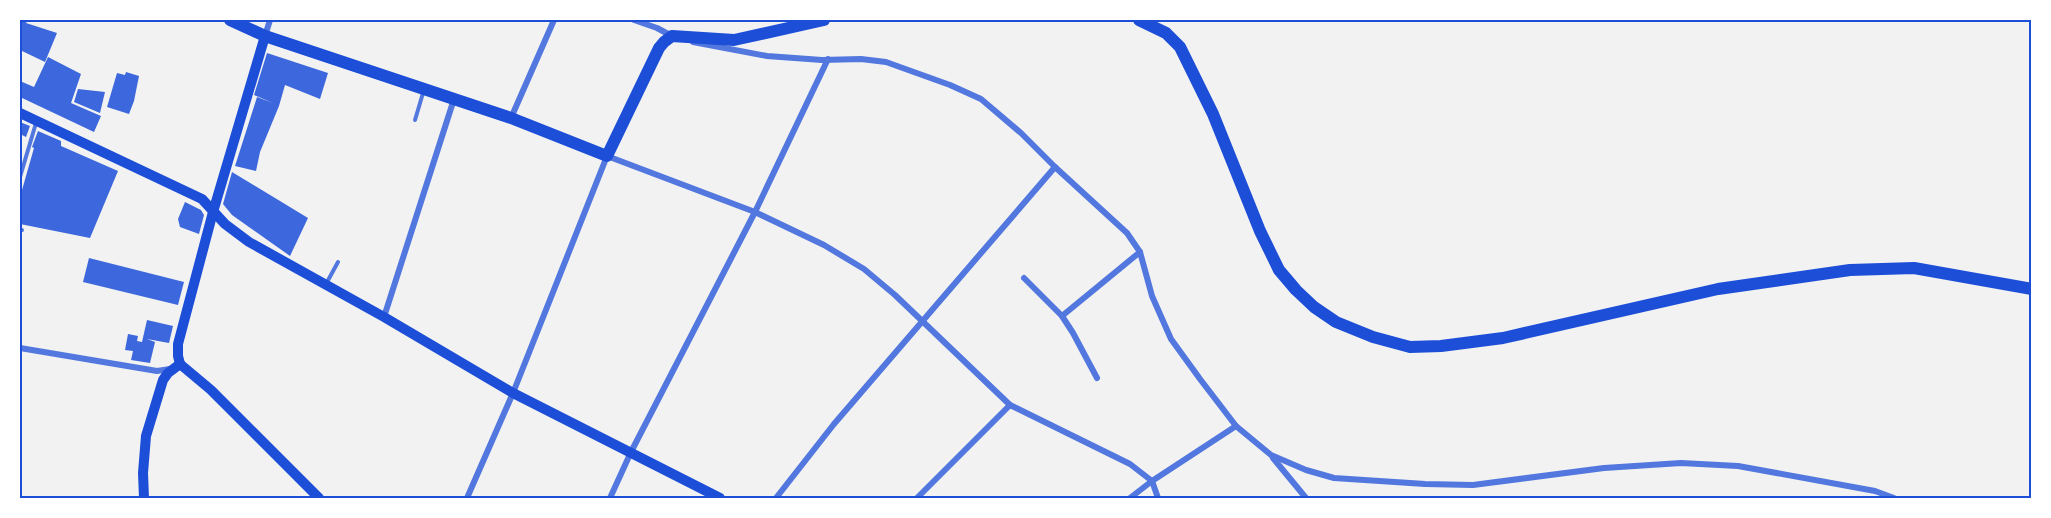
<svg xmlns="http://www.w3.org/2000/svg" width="2051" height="518" font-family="Lato,sans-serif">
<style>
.building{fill:#3d67dc}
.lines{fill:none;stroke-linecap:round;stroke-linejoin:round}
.service{stroke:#5277de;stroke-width:4}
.minor{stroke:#5277de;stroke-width:6}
.secondary{stroke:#1d4ed8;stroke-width:10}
.primary{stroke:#1d4ed8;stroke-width:12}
.neatline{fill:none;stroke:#1d4ed8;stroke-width:2}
</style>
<rect width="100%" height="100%" fill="#f2f2f2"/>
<g class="building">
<path d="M20,20H28L26,23L57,33L45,62L20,50Z"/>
<path d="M267,53L328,73L320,99L285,85L279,106L260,152L256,171L235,166L257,97L273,103L254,95Z"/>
<path d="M48,57L81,74L71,103L101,116L94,132L20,97V81L34,87Z"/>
<path d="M126,72L139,76L134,101L129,114L107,107L117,73L125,75Z"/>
<path d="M78,89L105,92L100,113L74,102Z"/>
<path d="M20,122L30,126L26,137L20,134Z"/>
<path d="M38,131L61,141V146L118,171L90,238L20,224V197L34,148L32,147Z"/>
<path d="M232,172L308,218L290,256L232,215L223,204Z"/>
<path d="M185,202L201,210L204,215L199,234L180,227L178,219Z"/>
<path d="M89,258L184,282L178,305L83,282Z"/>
<path d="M147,320L173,326L169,343L147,339L155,342L150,363L131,360L133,351L125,350L128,334L138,336L137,341L142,342Z"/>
</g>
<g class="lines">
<g class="service">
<path d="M415,120L423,93"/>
<path d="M20,177L36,123"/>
<path d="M20,229L22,230"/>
<path d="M326,284L338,262"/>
</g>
<g class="minor">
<path d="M634,20L657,28L672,36"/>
<path d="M265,36L270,20"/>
<path d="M693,42L767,56L822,60L861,59L886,62L950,85L981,99L1021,133L1055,167L1127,233L1140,252L1152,296L1171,339L1200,379L1236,426L1271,455L1306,470L1334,478L1425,484L1473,485L1604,468L1681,463L1738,466L1875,491L1894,498"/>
<path d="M511,118L554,20"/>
<path d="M1024,278L1062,316L1073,333L1097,378"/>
<path d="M1062,316L1140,252"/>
<path d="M384,317L454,99"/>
<path d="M20,348L157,371L170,369"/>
<path d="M1273,458L1306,498"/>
<path d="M467,498L513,393L607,156L755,212L824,245L864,269L895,295L1010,405L1130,464L1152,481L1158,498"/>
<path d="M610,498L631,452L755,212L828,59"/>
<path d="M776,498L834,424L1055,167"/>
<path d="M917,498L1010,405"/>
<path d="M1130,498L1152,481L1236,426"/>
</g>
<g class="secondary">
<path d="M20,113L202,199L225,224L249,242L384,317L513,393L720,498"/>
<path d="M180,364L178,356V344L213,212L265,36"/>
<path d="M180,364L211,390L319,498"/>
<path d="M144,498L143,473L146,436L163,380L168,373L180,364"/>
</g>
<g class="primary">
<path d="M230,20L265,36L511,118L607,156L659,48L664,42L672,36L734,40L824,20"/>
<path d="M1139,20L1166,33L1180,47L1213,114L1260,231L1279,270L1296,290L1314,307L1336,322L1373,337L1410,347L1441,346L1503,338L1718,289L1850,270L1914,268L2032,289"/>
</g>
</g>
<rect width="2051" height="518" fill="none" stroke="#ffffff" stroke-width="42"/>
<rect x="21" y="21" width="2009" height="476" class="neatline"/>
</svg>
